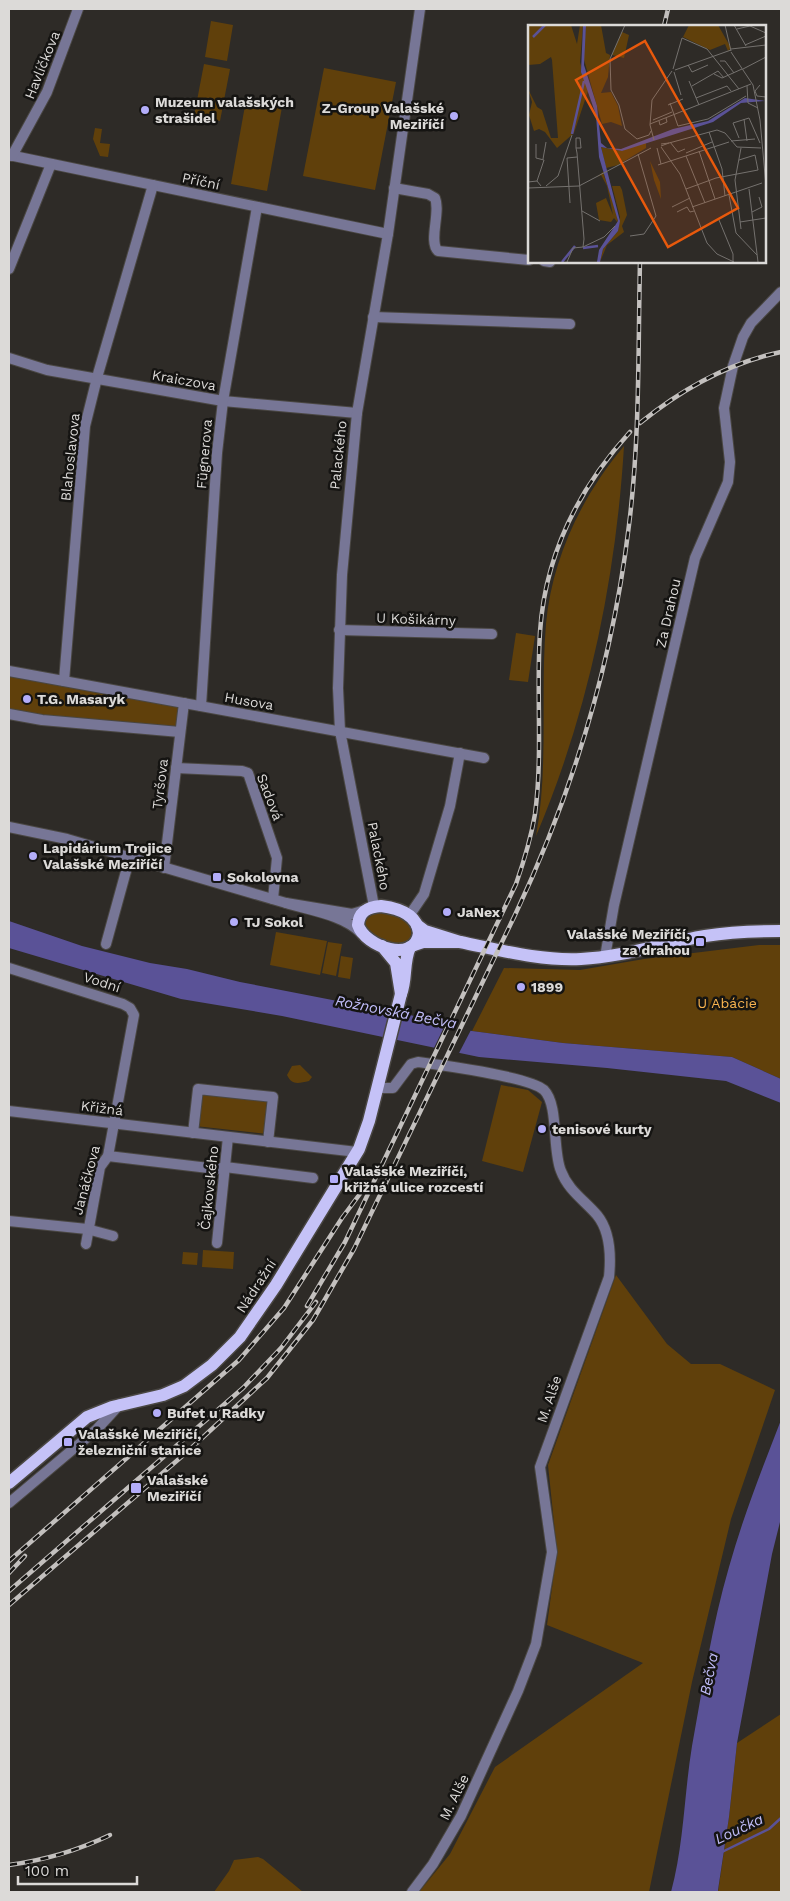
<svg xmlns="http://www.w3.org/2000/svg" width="790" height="1901" font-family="'Work Sans',sans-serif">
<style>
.green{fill:#60400b}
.water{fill:#5a5297}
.pier{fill:#2e2b27}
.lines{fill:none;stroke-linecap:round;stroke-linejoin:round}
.stream{stroke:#5a5297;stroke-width:2.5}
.minor-casing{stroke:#4a4743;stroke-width:12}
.major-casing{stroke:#4a4743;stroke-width:15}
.minor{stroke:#777696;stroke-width:10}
.major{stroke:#c5c2f7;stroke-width:12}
.rail-casing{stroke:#c3c0be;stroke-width:4.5}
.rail{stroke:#151412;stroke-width:2.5;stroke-dasharray:8;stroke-linecap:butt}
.poi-dot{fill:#b3adf9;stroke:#151412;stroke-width:2}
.labels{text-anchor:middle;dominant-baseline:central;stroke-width:5;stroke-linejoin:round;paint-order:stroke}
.street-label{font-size:14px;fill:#dcdad8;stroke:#151412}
.poi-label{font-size:14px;font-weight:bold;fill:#dcdad8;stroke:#151412;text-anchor:start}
.park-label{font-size:14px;fill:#f8b34f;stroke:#151412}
.water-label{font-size:15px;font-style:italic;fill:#c1bdf9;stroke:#151412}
.inset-river{fill:none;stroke:#5a5297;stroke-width:2.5}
.inset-road{fill:none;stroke:#74716e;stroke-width:1}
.view{fill:#e8590c;fill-opacity:0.15;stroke:#e8590c;stroke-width:2.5}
.inset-edge{fill:none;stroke:#dcdad8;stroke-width:2.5}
</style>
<rect width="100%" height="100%" fill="#2e2b27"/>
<g class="green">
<path d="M211,21L233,25L227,61L205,57Z"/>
<path d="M204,64L230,69L220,121L194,116Z"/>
<path d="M324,68L396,82L375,190L303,176Z"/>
<path d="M246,100L282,107L267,191L231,184Z"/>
<path d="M95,128L102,129L100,143L110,144L108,157L100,156L93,139Z"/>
<path d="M624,446C616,579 588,714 536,836C549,766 540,695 546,624C552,558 582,496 624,446Z"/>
<path d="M516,633L535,636L528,682L509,680Z"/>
<path d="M9,671L184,703L180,732L9,714Z"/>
<path d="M375,913C428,909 419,966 374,935C367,931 364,927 366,919Z"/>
<path d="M276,932L327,941L320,975L270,965Z"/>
<path d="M328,942L342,944L336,976L322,973Z"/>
<path d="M759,945H781V1079L732,1057L563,1043L472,1031L504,968L580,970L644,959Z"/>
<path d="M341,956L353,958L350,979L338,977Z"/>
<path d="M300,1065L312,1077L309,1081C299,1083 292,1086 287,1075L292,1066Z"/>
<path d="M501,1085L528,1090L542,1102L523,1172L482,1161Z"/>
<path d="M200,1091L271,1099L267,1134L195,1126Z"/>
<path d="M203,1250L234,1252L233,1269L202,1267Z"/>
<path d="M183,1252L198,1253L197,1265L182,1264Z"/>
<path d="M616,1275L667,1344L691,1364H720L775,1390L731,1519L692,1682L649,1892H419L450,1854L495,1767L643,1663L547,1625L557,1551L548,1465Z"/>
<path d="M781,1714V1892H718L729,1817L737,1743Z"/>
<path d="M258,1857L263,1859L303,1892H214L229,1871L234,1860Z"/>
</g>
<g class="water">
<path d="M9,921L82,946L150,963L187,969L240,982L430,1019L472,1031L563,1043L732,1057L781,1079V1103L726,1081L607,1068L479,1057L282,1016L181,999L9,948Z"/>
<path d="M781,1420V1518L772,1554L737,1743L729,1817L718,1890V1892H671C684,1844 684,1795 692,1746C703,1686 712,1625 729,1567C743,1517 762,1469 781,1420Z"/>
</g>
<path class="pier" d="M447,1021L472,1028L458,1055L433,1050Z"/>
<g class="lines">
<path class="stream" d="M722,1852L769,1829L781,1818"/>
<defs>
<g id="minor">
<path d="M9,155L388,234"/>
<path d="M12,156L47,92L78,9"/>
<path d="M394,188L428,194L435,198C441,212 428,242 438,251L529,260"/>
<path d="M544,261L550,262"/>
<path d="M9,269L51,164"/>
<path d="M373,317L570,324"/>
<path d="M9,358L47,370L223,401L357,413"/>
<path d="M339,630L492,634"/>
<path d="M9,671L484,758"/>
<path d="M64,681L85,426L98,374L153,185"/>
<path d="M201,706L217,453L223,401L257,207"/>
<path d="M9,714L42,720L180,732"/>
<path d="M176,768L242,771L248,773L277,858L273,899"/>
<path d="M9,827L67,839L286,903"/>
<path d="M164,868L184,703"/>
<path d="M374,906L340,731L338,688L342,575L357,413L388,234L420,9"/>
<path d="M409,916L424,894L450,806L460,753"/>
<path d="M361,933C344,915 309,910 286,903L352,914L365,910"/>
<path d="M106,944L128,864"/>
<path d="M605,957L614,905L695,558L728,482L730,462L724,408L733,366L743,337L751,323L781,292"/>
<path d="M9,968L123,1004L130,1008L134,1015L108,1156L100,1167L86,1244"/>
<path d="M377,1088H393L411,1064L418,1062C441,1065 530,1077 544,1090C559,1105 552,1150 561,1171C568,1190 584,1200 597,1215C611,1232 611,1257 609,1277L540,1467L552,1552L536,1644L518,1691L461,1816L433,1864L412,1892"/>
<path d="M9,1111L357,1152"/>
<path d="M193,1133L198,1089L273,1097L268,1142"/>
<path d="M108,1156L217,1169L225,1167L313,1178"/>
<path d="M9,1221L87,1229L113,1236"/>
<path d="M217,1243L228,1137"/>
<path d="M9,1503L97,1429L120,1404"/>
</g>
<g id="major">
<path d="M381,906C397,908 417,914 419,933C415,964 365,947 358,925C359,911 368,907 381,906Z"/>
<path d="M460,942C500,950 540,961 581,959C623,957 663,943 705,936C730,932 756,931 781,931"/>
<path d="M414,945L423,942H460L425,931L417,925"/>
<path d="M382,946L396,963L401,994C407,979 403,963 410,947"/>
<path d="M9,1483L87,1417L112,1407L163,1395L184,1386L212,1365L240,1337L276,1285L359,1149L369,1121L401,994"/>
</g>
</defs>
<use href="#minor" class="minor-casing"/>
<use href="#major" class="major-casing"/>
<use href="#minor" class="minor"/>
<use href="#major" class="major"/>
<defs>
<g id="rail">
<path d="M664,26L668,9"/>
<path d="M640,423C682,389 728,363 781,352"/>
<path d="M307,1306L345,1242L516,884C524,861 531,838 535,814C543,754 536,693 540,632C545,555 579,488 630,432"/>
<path d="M9,1561L239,1360L284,1308L342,1218L368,1183"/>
<path d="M9,1573L25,1556"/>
<path d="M9,1591L243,1388L281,1348L316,1302"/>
<path d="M9,1605L187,1452L267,1378L313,1320L354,1249L515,915C573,792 613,660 629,525C640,437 638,349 640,261"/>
<path d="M9,1865C45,1860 77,1851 110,1835"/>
</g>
</defs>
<use href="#rail" class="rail-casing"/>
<use href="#rail" class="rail"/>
</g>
<g class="poi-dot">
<circle cx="145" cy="110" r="5"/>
<circle cx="454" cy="116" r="5"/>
<circle cx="27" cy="699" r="5"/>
<circle cx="33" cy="856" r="5"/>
<rect x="212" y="872" width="10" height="10" rx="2.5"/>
<circle cx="447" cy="912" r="5"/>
<circle cx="234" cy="922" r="5"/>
<rect x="695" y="937" width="10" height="10" rx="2.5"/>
<circle cx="521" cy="987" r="5"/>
<circle cx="542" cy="1129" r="5"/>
<rect x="329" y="1174" width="10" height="10" rx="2.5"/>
<circle cx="157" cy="1413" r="5"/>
<rect x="63" y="1437" width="10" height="10" rx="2.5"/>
<rect x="130" y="1482" width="12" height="12" rx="2.5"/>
</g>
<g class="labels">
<g class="street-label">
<text transform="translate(42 65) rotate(-68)">Havlíčkova</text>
<text transform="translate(201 181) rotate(12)">Příční</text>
<text transform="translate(184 380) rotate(10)">Kraiczova</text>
<text transform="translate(204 454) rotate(-85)">Fügnerova</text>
<text transform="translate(338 455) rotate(-84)">Palackého</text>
<text transform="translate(70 457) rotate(-84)">Blahoslavova</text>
<text transform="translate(668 613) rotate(-77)">Za Drahou</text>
<text transform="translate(416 619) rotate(2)">U Košikárny</text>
<text transform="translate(249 701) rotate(10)">Husova</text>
<text transform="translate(160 784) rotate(-83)">Tyršova</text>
<text transform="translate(270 797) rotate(69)">Sadová</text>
<text transform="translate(379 856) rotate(79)">Palackého</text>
<text transform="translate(102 982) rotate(18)">Vodní</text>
<text transform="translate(102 1108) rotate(7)">Křižná</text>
<text transform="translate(86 1180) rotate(-75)">Janáčkova</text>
<text transform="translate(209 1188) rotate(-84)">Čajkovského</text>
<text transform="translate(256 1286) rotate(-57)">Nádražní</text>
<text transform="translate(549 1399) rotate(-71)">M. Alše</text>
<text transform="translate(454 1797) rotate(-64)">M. Alše</text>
</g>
<g class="poi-label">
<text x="155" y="102">Muzeum valašských<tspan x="155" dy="16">strašidel</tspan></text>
<text x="444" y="108" text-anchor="end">Z-Group Valašské<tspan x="444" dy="16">Meziříčí</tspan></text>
<text x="37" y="699">T.G. Masaryk</text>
<text x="43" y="848">Lapidárium Trojice<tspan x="43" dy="16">Valašské Meziříčí</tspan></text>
<text x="227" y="877">Sokolovna</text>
<text x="457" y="912">JaNex</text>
<text x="244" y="922">TJ Sokol</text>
<text x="690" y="934" text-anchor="end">Valašské Meziříčí,<tspan x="690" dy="16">za drahou</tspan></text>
<text x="531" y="987">1899</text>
<text x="552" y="1129">tenisové kurty</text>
<text x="344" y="1171">Valašské Meziříčí,<tspan x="344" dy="16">křižná ulice rozcestí</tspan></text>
<text x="167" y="1413">Bufet u Radky</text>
<text x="78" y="1434">Valašské Meziříčí,<tspan x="78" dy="16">železniční stanice</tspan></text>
<text x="147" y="1480">Valašské<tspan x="147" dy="16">Meziříčí</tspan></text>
</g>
<g class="park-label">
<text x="727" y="1003">U Abácie</text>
</g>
<g class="water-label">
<text transform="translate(396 1012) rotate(11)">Rožnovská Bečva</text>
<text transform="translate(709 1674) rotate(-79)">Bečva</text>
<text transform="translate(739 1829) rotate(-25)">Loučka</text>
</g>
</g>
<g transform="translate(528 25)">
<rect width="238" height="238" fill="#2e2b27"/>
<path d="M0,0H43L49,19L52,0H55L52,37L60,66L46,108L29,123L17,107L11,104L6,106L1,90L4,77L0,64L9,82L14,85L23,113H30L24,35L23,32L12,39L0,40ZM58,0H73L78,28L82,30L80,52L73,68L83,67L90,81L94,101L83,97L74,99L55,31ZM161,0H190L203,23L200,26L197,19L182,25L155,12ZM94,7L101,10L96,33L84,30ZM118,116V123L90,140L78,143L73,122L94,126ZM122,136L132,157L133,174L126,155ZM75,147L89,189L90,198L86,193L83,197L71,195L68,178L78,173L85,190L79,161L73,150L69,152ZM84,161H92L94,165L99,190L94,201L96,207L79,220L72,237L75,224L90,206L92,192Z" fill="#60400b"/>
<path d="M55,0H58L56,40L69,81L73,118L79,123L93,124L145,104L180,96L217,73L237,76L213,78L185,97L94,126L73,122L92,196L90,206L75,224L72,237H69L71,225L90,196L71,132L68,90L53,47Z" fill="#5a5297"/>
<path class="inset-river" d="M5,12L17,0M44,109L56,56M55,223L70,221M34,237L47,221"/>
<path class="inset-road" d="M97,0L82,34L83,65L91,80L97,104L109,114L121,110L123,106M197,0L203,26M206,0L218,21M209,4L222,1L238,8M217,20L238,11M203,24L238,20M203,27L225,60M192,36H197L206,48M160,40L164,47L180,40M145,44L154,13L179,24L211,64M215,44L238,32M147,45L203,25M146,47L153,70M186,49L194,53L214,44M161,56L171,80M225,60L232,95L238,161M232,60L227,66L229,71L238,72M164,61L190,46L196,53M219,61L220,78L230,83M168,73L199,61L203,66M142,78L150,101L180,94L218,71M140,80L155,74M216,94L219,116M125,95L144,87M131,96L132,100L139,97L138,93M122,99L223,59M181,107L194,144L197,171M211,113L205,98L221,93L232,118M126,115L122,100L124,75L144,46M203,116L227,114M142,117L150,127L157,124M141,118L189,105L197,108L209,122L233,123M8,119V133L16,135L9,156M133,119L141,118L133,121M133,122L152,149L179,218L189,229L206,237M129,123L133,139M171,126L187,174M158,128L184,117M158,131L177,178M15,134L18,117M211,135L227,130L230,145M130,140L201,117M0,157L9,156L13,161M18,161L30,151L44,110M0,163L51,161L123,123M158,164L188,153L230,145M221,164L230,237M201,170L208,208L229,230M42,178L39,133L49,132M144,182L162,173M164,182L234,158M54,186L72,196M149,187L159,182L162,187L166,186M224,187L234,182L231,172M191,195L205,229V237M212,197L238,193M213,204L207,155L213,123M102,211L116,209L128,191L110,129M55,222L76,212L87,201M39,237L45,223L55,222L56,214L49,128L48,123V113H52L53,123H48"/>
<path class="view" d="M117,16L210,183L140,222L48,55Z"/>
<rect width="238" height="238" class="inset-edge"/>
</g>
<rect width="790" height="1901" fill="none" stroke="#dcdad8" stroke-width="20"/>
<path d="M18 1876v8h119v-8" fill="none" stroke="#dcdad8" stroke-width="2.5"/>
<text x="25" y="1876" font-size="15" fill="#dcdad8" stroke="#151412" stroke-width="4" paint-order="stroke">100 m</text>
</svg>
